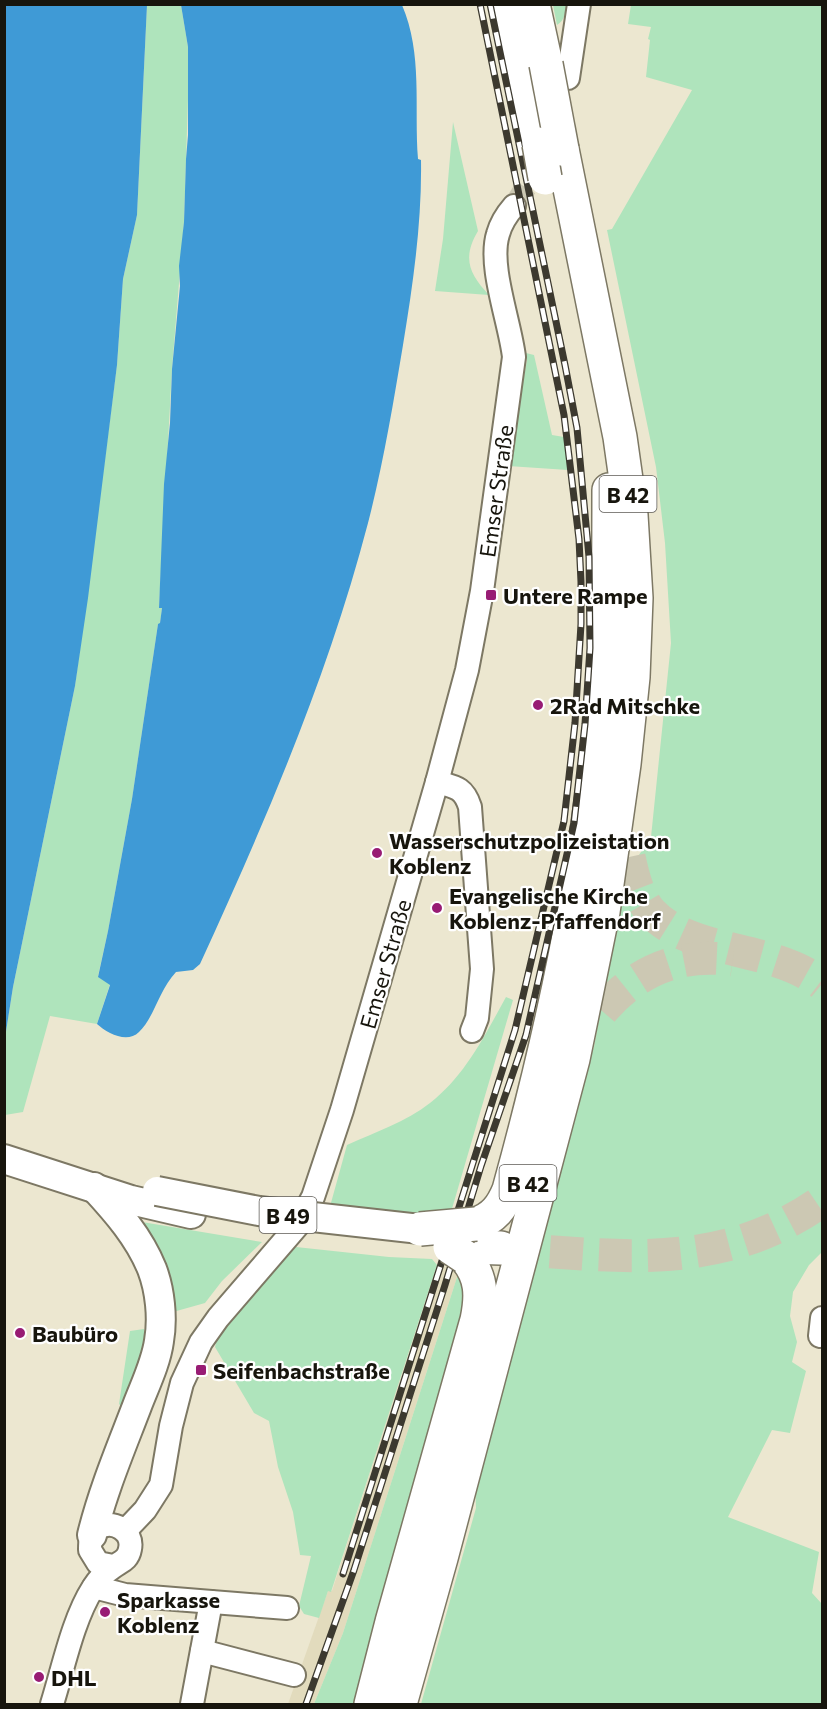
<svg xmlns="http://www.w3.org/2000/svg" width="827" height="1709" font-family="Commissioner,sans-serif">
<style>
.built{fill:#e2dbbd}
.green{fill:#afe4bc}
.water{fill:#3f9ad6}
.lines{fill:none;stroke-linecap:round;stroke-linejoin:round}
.minor-tunnel{stroke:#ccc8b3;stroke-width:22;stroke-dasharray:22 11;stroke-linecap:butt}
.highway-tunnel{stroke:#ccc8b3;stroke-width:33;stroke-dasharray:33 16;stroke-linecap:butt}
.minor-casing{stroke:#7d7864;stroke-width:26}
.major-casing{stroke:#7d7864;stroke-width:32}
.highway-casing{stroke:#7d7864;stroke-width:36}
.minor{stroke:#fff;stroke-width:22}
.major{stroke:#fff;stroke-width:28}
.highway{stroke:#fff;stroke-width:33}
.rail-casing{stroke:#3c392f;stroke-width:7}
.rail{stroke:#fff;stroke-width:4.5;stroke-dasharray:14;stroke-linecap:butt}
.major-bridge-casing{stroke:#7d7864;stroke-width:32;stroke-linecap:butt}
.highway-bridge-casing{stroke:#7d7864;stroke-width:36;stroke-linecap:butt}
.major-bridge{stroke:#fff;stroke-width:28}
.highway-bridge{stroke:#fff;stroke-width:33}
.poi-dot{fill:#981c74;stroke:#fff;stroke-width:2}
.labels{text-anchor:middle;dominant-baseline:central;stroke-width:4.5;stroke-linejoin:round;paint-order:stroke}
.shield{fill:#fff;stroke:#5d5b56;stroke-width:1.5}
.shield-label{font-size:21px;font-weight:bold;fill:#17150d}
.street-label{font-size:22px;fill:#17150d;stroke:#fff}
.poi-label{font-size:22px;font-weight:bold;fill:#17150d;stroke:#fff;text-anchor:start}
</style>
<rect width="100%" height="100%" fill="#ece7d0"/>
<path class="built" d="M437,1265L448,1267L458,1274L343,1633L314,1704H288L328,1591H332Z"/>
<g class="green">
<path d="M147,5H181L188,47L189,68L184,222L172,369L159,607L162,608L160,624H158L132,799L108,931L98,976L110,984L97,1024L50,1016L23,1112L5,1115V1038L13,987L75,686L117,365L123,279L137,215Z"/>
<path d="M553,5H566C565,14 565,20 557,25Z"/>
<path d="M631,5H822V1252L809,1265L793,1292L790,1316L797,1342L792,1362L806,1371L790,1433L772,1430L728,1517L819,1552L812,1593L822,1604V1704H421L476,1508L475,1481L584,1075L594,1047L625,876L651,837L671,643L665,543L656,467L607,230L612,229L692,90L646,77L650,40L648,39L651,27L628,24Z"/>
<path d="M453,122L478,231C462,258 469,274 489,295L435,291L443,239Z"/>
<path d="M526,353L534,355L552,435L564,437L568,470L508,466L527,360Z"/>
<path d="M506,997L513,1000L449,1219L329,1210L347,1145C375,1132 406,1122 430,1103C465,1076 485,1035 506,997Z"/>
<path d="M136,1221L262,1242L222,1281L205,1303L173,1312Z"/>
<path d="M296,1247L389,1257L432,1259L437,1265L331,1592L328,1591L319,1618L304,1614L299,1606L311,1556L300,1555L293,1512L278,1467L269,1421L254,1413L215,1347L221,1324Z"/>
<path d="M459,1271L466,1304L358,1704H314L343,1633Z"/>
<path d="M144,1329C146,1356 132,1383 123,1408L119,1404L130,1331Z"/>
</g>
<g class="water">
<path d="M5,4L147,5L137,215L123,279L117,365L88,598L75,686L13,987L5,1038Z"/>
<path d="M181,5H402C423,54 414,107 418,159L421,160C422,222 413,284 403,345C393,405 383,465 368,523C328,676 266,820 200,964L193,970L176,972C159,990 154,1018 139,1032C127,1044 107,1033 97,1024L110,985L98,977L108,931L132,799L158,624L160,623L162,608H159L164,484L170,423L172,369L180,286L179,266L184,222L186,159L188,135V47Z"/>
</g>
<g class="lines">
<path class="minor-tunnel" d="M514,206L545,157"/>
<g class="highway-tunnel">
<path d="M629,857C633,876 638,897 651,912C691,955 774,945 822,984"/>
<path d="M602,1011C636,971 680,952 733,960"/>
<path d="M501,1248C617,1256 720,1273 822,1201"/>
</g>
<defs>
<g id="minor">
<path d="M568,78L579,4"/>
<path d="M437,782C456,787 464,788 470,807L482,969L477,1018L472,1031"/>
<path d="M820,1336L822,1318"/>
<path d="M125,1531L145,1510L161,1485L171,1426L182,1383L201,1342L218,1318L298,1225L313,1197L342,1110L437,782L467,670L482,591L514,357C510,322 488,266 498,234C501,223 507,214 514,206"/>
<path d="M94,1587L125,1595L287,1608"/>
<path d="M202,1651L294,1675"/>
<path d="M52,1704C63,1669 73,1619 93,1588C98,1580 104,1573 112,1568C119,1562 128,1561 130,1549C134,1531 112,1518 97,1529C90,1534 90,1542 90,1550L98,1563L113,1566"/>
<path d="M192,1704L211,1602"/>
</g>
<g id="major">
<path d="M4,1159L131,1200L191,1214"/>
<path d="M92,1535C103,1490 121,1448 137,1406C145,1385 156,1363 159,1341C163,1318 160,1290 152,1269C139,1237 117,1212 94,1187"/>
</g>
<g id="highway">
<path d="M509,4L539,144"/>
<path d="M533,4L546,64"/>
<path d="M476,1224C494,1218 502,1207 509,1190C553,1031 587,871 602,708C609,635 609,563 609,490"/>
<path d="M468,1247L501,1248"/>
<path d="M371,1704L392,1622L477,1320C482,1296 482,1276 465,1257"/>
<path d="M400,1704L441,1558L573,1059L603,912L624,764L633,677L636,598L631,515L620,437L562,149"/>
</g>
</defs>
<use href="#minor" class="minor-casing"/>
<use href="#major" class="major-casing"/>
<use href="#highway" class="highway-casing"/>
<use href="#minor" class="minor"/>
<use href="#major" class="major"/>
<use href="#highway" class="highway"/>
<defs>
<g id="rail">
<path d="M343,1574L515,1030L564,821L575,723L581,624V582L579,539L564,415L480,4"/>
<path d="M306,1704L354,1570L445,1285L481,1166L526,1035L574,823L585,724L590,648L589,557L577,428L565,365L490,4"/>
</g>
</defs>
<use href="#rail" class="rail-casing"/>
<use href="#rail" class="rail"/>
<defs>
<path id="major-bridge" d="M157,1191L259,1211L420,1229"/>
<g id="highway-bridge">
<path d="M546,64L562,149"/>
<path d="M539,144L545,178"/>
<path d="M420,1229L476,1224"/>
<path d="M450,1247L465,1257"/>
</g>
</defs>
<use href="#major-bridge" class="major-bridge-casing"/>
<use href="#highway-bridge" class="highway-bridge-casing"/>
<use href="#major-bridge" class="major-bridge"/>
<use href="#highway-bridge" class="highway-bridge"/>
</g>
<g class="poi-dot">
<rect x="485" y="589" width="12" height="12" rx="3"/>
<circle cx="538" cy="705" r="6"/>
<circle cx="377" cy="853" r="6"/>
<circle cx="437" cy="908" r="6"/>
<circle cx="20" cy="1333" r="6"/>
<rect x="195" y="1364" width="12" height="12" rx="3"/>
<circle cx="105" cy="1612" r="6"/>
<circle cx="39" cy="1677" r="6"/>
</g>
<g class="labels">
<g class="shield">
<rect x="599.5" y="476" width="57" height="36" rx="4.5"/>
<rect x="499.5" y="1165" width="57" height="36" rx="4.5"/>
<rect x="259.5" y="1197" width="57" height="36" rx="4.5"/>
</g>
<g class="shield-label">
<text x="628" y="494">B 42</text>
<text x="528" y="1183">B 42</text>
<text x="288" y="1215">B 49</text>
</g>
<g class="street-label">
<text transform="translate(496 491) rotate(-82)">Emser Straße</text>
<text transform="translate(385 964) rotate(-74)">Emser Straße</text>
</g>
<g class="poi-label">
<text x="503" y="595">Untere Rampe</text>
<text x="550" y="705">2Rad Mitschke</text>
<text x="389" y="840">Wasserschutzpolizeistation<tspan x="389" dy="25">Koblenz</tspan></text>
<text x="449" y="895">Evangelische Kirche<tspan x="449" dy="25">Koblenz-Pfaffendorf</tspan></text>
<text x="32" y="1333">Baubüro</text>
<text x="213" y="1370">Seifenbachstraße</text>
<text x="117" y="1599">Sparkasse<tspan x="117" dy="25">Koblenz</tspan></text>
<text x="51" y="1677">DHL</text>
</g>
</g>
<rect width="827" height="1709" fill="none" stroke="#17150d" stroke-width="12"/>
</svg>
